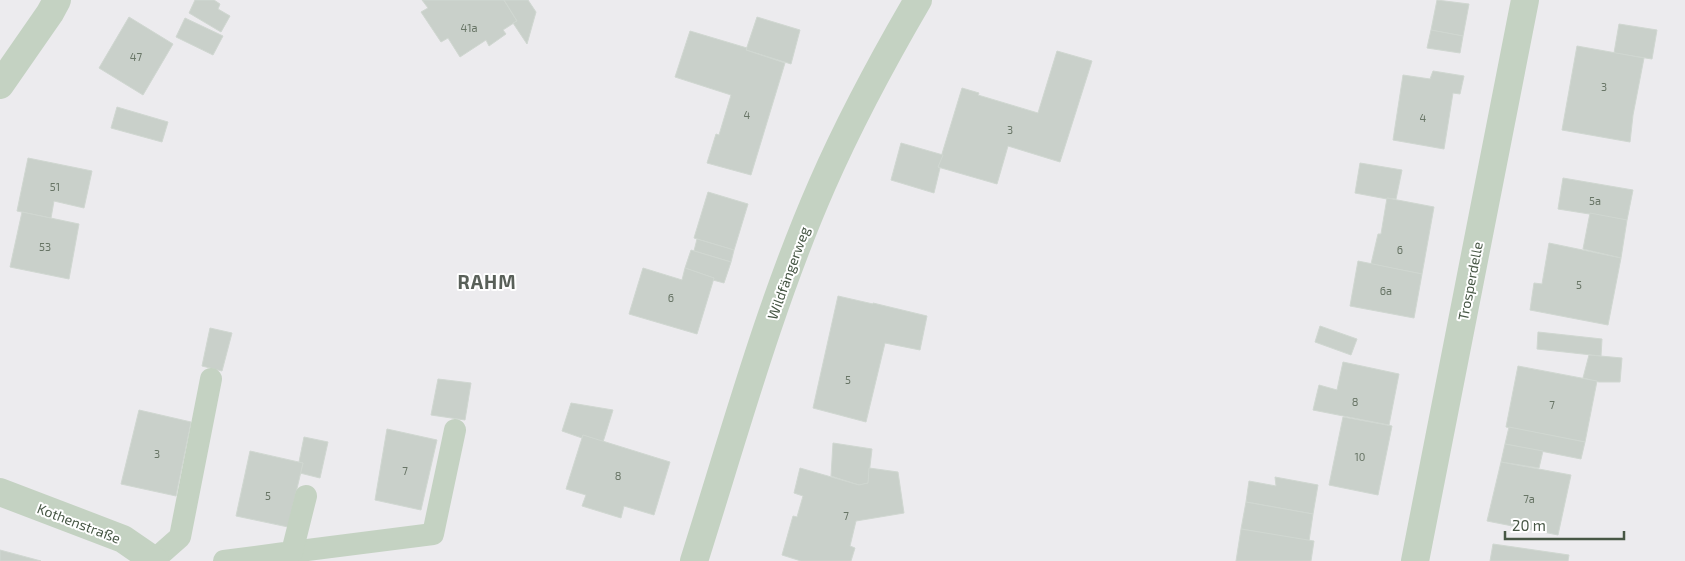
<svg xmlns="http://www.w3.org/2000/svg" width="1685" height="561" font-family="'Exo 2',sans-serif">
<style>
.building{fill:#c9d0ca;stroke:#d0d7d1}
.lines{fill:none;stroke-linecap:round;stroke-linejoin:round}
.service{stroke:#c4d2c2;stroke-width:22}
.minor{stroke:#c4d2c2;stroke-width:28}
.labels{text-anchor:middle;dominant-baseline:central;stroke-width:4;stroke-linejoin:round;paint-order:stroke}
.number-label{font-size:11px;fill:#687566}
.street-label{font-size:14px;fill:#475745;stroke:#fff}
.district-label{font-size:19px;font-weight:bold;letter-spacing:1px;fill:#596059;stroke:#fff}
</style>
<rect width="100%" height="100%" fill="#ecebee"/>
<g class="building">
<path d="M195,0H214L220,4L218,9L230,16L221,32L189,13Z"/>
<path d="M422,0H504L517,21L503,30L506,34L489,46L486,40L460,57L448,38L441,42L421,12L428,8Z"/>
<path d="M504,0H528L536,12L527,44L513,23L517,21Z"/>
<path d="M1437,0L1469,4L1463,36L1431,30Z"/>
<path d="M129,17L173,44L143,95L99,68Z"/>
<path d="M757,17L800,30L791,64L746,50Z"/>
<path d="M185,18L223,36L213,55L176,37Z"/>
<path d="M1619,24L1657,30L1652,59L1614,53Z"/>
<path d="M1431,30L1463,36L1460,53L1427,48Z"/>
<path d="M690,31L747,48L746,50L785,63L751,175L707,163L716,134L719,135L731,95L675,77Z"/>
<path d="M1577,46L1644,58L1633,115L1630,142L1562,130Z"/>
<path d="M1057,51L1092,61L1060,162L1008,146L997,184L938,167L962,88L979,93L978,95L1038,113Z"/>
<path d="M1433,71L1464,76L1460,94L1453,93L1444,149L1393,140L1403,75L1430,79Z"/>
<path d="M117,107L168,122L162,142L111,128Z"/>
<path d="M901,143L943,155L938,167L940,168L934,193L891,180Z"/>
<path d="M28,158L92,171L84,208L54,201L51,218L17,211Z"/>
<path d="M1360,163L1402,170L1396,199L1387,198V199L1355,193Z"/>
<path d="M1563,178L1633,190L1627,220L1558,209Z"/>
<path d="M708,192L748,204L734,250L694,238Z"/>
<path d="M1387,198L1434,207L1422,274L1371,264L1378,234H1381Z"/>
<path d="M22,212L79,224L69,279L10,267Z"/>
<path d="M1590,213L1627,220L1621,258L1583,249Z"/>
<path d="M697,239L734,250L731,262L694,251Z"/>
<path d="M1549,243L1621,258L1608,325L1530,310L1534,283L1542,284Z"/>
<path d="M691,250L731,262L724,283L713,280L714,278L685,268Z"/>
<path d="M1358,261L1422,274L1414,318L1350,306Z"/>
<path d="M643,268L682,280L685,268L714,278L697,334L629,314Z"/>
<path d="M838,296L873,304V303L927,316L920,350L885,343L866,422L813,408Z"/>
<path d="M1320,326L1357,339L1351,355L1315,342Z"/>
<path d="M210,328L232,333L222,371L202,366Z"/>
<path d="M1538,332L1602,339L1601,356L1537,349Z"/>
<path d="M1589,355L1622,358L1620,382H1599L1583,378Z"/>
<path d="M1343,362L1399,374L1389,425L1313,410L1319,385L1337,390Z"/>
<path d="M1518,366L1597,381L1585,442L1506,427Z"/>
<path d="M438,379L471,383L465,420L431,415Z"/>
<path d="M571,403L613,410L603,442L583,435L582,438L562,431Z"/>
<path d="M139,410L191,422L176,496L121,484Z"/>
<path d="M1343,417L1392,426L1378,495L1329,485Z"/>
<path d="M1509,427L1585,442L1581,459L1505,444Z"/>
<path d="M387,429L437,440L421,510L375,500Z"/>
<path d="M583,435L670,462L654,515L624,506L621,518L582,506L586,495L566,489Z"/>
<path d="M304,437L328,442L320,478L300,473L303,463L299,462Z"/>
<path d="M833,443L872,449L868,483L859,485L831,476Z"/>
<path d="M1505,444L1543,451L1539,468L1501,462Z"/>
<path d="M250,451L303,463L288,527L236,516Z"/>
<path d="M1501,462L1571,475L1558,535L1487,521Z"/>
<path d="M800,468L859,485L868,483L869,468L898,472L904,513L856,521L850,546L855,548L851,561H801L782,555L793,516L797,517L803,496L794,493Z"/>
<path d="M1275,477L1318,485L1313,514L1246,502L1249,481L1276,486Z"/>
<path d="M1246,502L1313,514L1309,541L1241,529Z"/>
<path d="M1241,529L1314,541L1311,561H1236Z"/>
<path d="M1493,544L1569,555L1568,561H1490Z"/>
<path d="M0,550L41,561H0Z"/>
</g>
<g class="lines">
<g class="service">
<path d="M292,552L433,534L455,430"/>
<path d="M154,560L180,537L211,379"/>
<path d="M224,561L292,552L306,496"/>
</g>
<g class="minor">
<path d="M0,85L50,13L57,0"/>
<path d="M0,492L123,539L155,561"/>
<path d="M694,561C734,435 769,306 822,185C850,121 883,60 918,0"/>
<path d="M1415,561L1525,0"/>
</g>
</g>
<g class="labels">
<g class="number-label">
<text x="469" y="27">41a</text>
<text x="136" y="56">47</text>
<text x="1604" y="86">3</text>
<text x="747" y="114">4</text>
<text x="1423" y="117">4</text>
<text x="1010" y="129">3</text>
<text x="55" y="186">51</text>
<text x="1595" y="200">5a</text>
<text x="45" y="246">53</text>
<text x="1400" y="249">6</text>
<text x="1579" y="284">5</text>
<text x="1386" y="290">6a</text>
<text x="671" y="297">6</text>
<text x="848" y="379">5</text>
<text x="1355" y="401">8</text>
<text x="1552" y="404">7</text>
<text x="157" y="453">3</text>
<text x="1360" y="456">10</text>
<text x="405" y="470">7</text>
<text x="618" y="475">8</text>
<text x="268" y="495">5</text>
<text x="1529" y="498">7a</text>
<text x="846" y="515">7</text>
</g>
<g class="street-label">
<text transform="translate(788 273) rotate(-70)">Wildfängerweg</text>
<text transform="translate(1470 281) rotate(-79)">Trosperdelle</text>
<text transform="translate(79 523) rotate(21)">Kothenstraße</text>
</g>
<g class="district-label">
<text x="487" y="281">RAHM</text>
</g>
</g>
<path d="M1505 531v8h119v-8" fill="none" stroke="#475745" stroke-width="2.5"/>
<text x="1512" y="531" font-size="15" fill="#475745" stroke="#ffffff" stroke-width="4" paint-order="stroke">20 m</text>
</svg>
